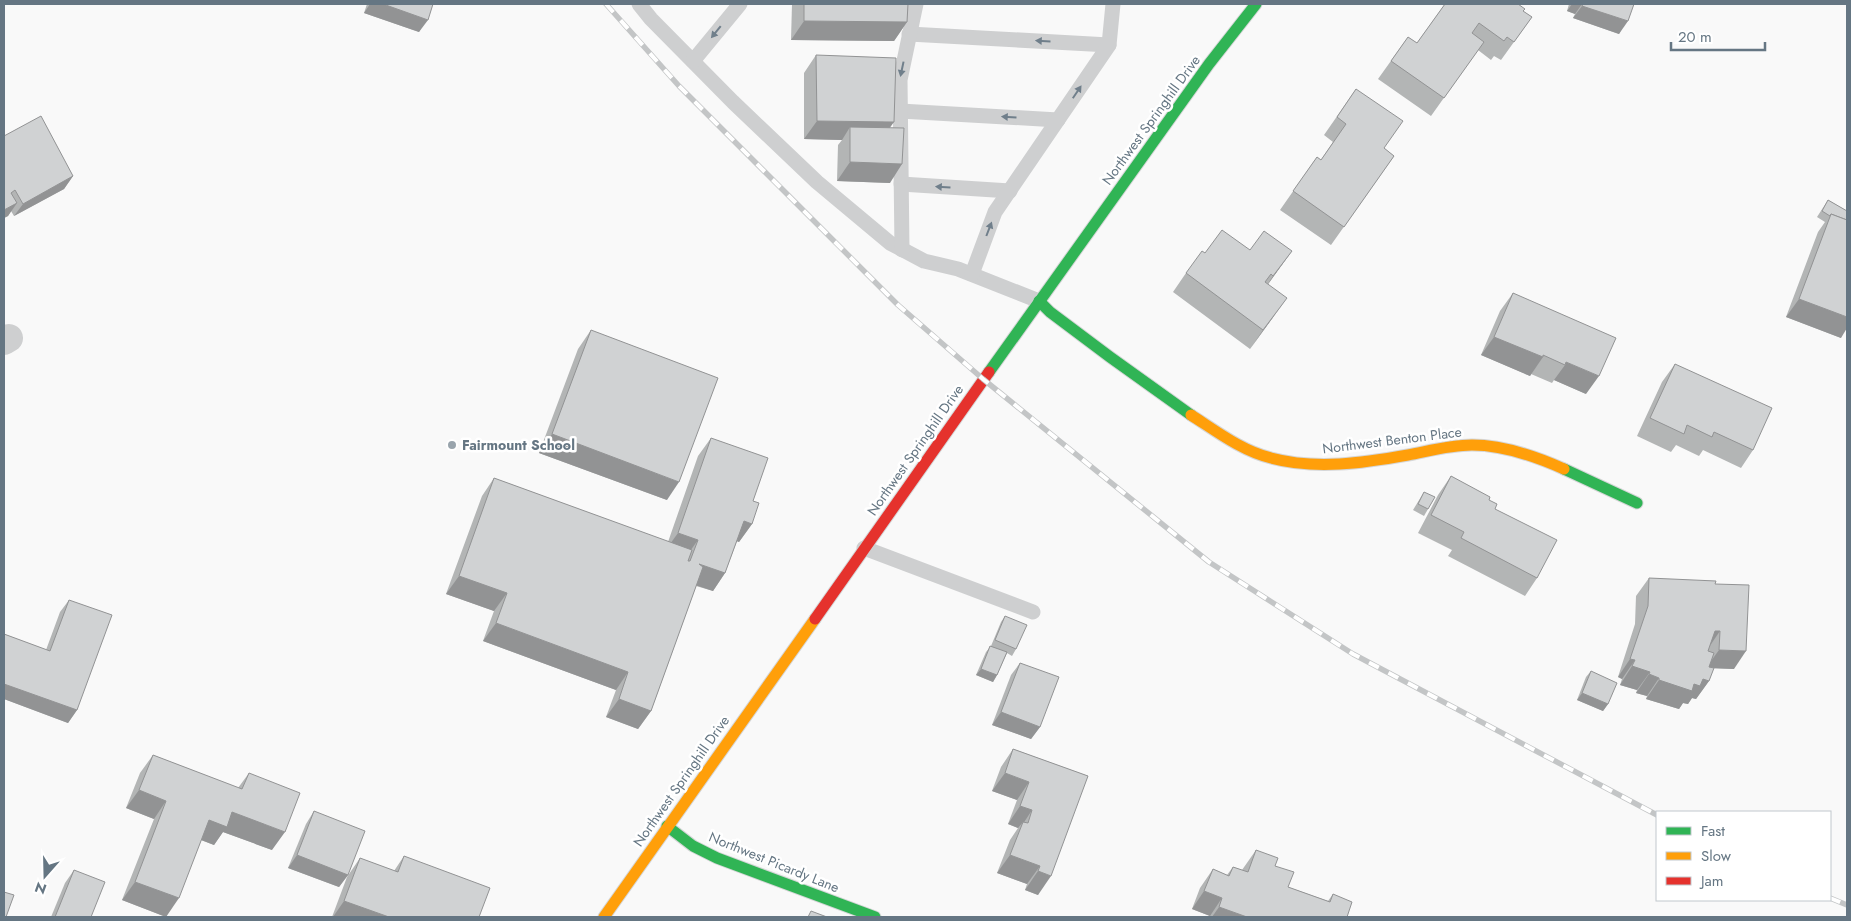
<svg xmlns="http://www.w3.org/2000/svg" width="1851" height="921" font-family="Jost,sans-serif">
<style>
.lines{fill:none;stroke-linecap:round;stroke-linejoin:round}
.fast-casing{stroke:#d5d6d7;stroke-width:13}
.slow-casing{stroke:#d5d6d7;stroke-width:13}
.jam-casing{stroke:#d5d6d7;stroke-width:13}
.lane{stroke:#cecfd0;stroke-width:15}
.street{stroke:#cecfd0;stroke-width:28}
.fast{stroke:#30b455;stroke-width:11}
.slow{stroke:#ff9f0a;stroke-width:11}
.jam{stroke:#e5322d;stroke-width:11}
.rail-casing{stroke:#c3c5c6;stroke-width:5.5}
.rail{stroke:#fff;stroke-width:4;stroke-dasharray:11;stroke-linecap:butt}
.wall{fill:#b3b5b5}
.shaded-wall{fill:#929394}
.building{fill:#d0d2d3;stroke:#929394}
.oneway{fill:#707f8b}
.poi-dot{fill:#99a4ac;stroke:#fff;stroke-width:2}
.labels{text-anchor:middle;dominant-baseline:central;stroke-width:5;stroke-linejoin:round;paint-order:stroke}
.street-label{font-size:14px;fill:#657683;stroke:#fff}
.poi-label{font-size:14px;font-weight:bold;fill:#657683;stroke:#fff;text-anchor:start}
</style>
<rect width="100%" height="100%" fill="#f9f9f9"/>
<g class="lines">
<defs>
<g id="fast">
<path d="M1039,301L1050,312L1110,357L1191,415"/>
<path d="M989,372L1209,64L1256,4"/>
<path d="M1564,469L1637,503"/>
<path d="M667,826L693,846L717,858L875,917"/>
</g>
<g id="slow">
<path d="M1191,415C1216,431 1242,451 1271,458C1316,470 1363,463 1408,455C1429,451 1450,445 1472,445C1504,445 1535,456 1564,469"/>
<path d="M604,917L815,619"/>
</g>
<path id="jam" d="M815,619L989,372"/>
</defs>
<use href="#fast" class="fast-casing"/>
<use href="#slow" class="slow-casing"/>
<use href="#jam" class="jam-casing"/>
<g class="lane">
<path d="M639,4L651,19L733,102L817,182L890,243L924,261L958,269L1039,301"/>
<path d="M909,34L1109,45"/>
<path d="M693,61L740,4"/>
<path d="M900,111L1058,120"/>
<path d="M901,184L1010,191"/>
<path d="M902,250L900,80L916,4"/>
<path d="M972,274L995,212L1109,45L1113,4"/>
<path d="M864,548L1033,612"/>
</g>
<path class="street" d="M4,341L9,338"/>
<use href="#fast" class="fast"/>
<use href="#slow" class="slow"/>
<use href="#jam" class="jam"/>
<defs>
<g id="rail">
<path d="M606,4L679,86L898,305L983,379L1209,562L1353,654L1657,815"/>
<path d="M1830,898L1847,905"/>
</g>
</defs>
<use href="#rail" class="rail-casing"/>
<use href="#rail" class="rail"/>
</g>
<g class="wall">
<path d="M367,4H433L419,32L364,13Z"/>
<path d="M792,4H908L907,22L894,41L791,40Z"/>
<path d="M1445,4L1523,11L1532,17L1501,60L1494,56L1491,60L1478,50L1431,116L1378,79L1408,37L1417,43Z"/>
<path d="M1569,4H1634L1619,34L1573,18L1575,14L1567,11Z"/>
<path d="M816,55L890,128V183L837,181L838,145L842,140L804,139V73Z"/>
<path d="M1356,89L1384,148L1394,156L1331,245L1280,210L1317,157L1321,160L1333,142L1324,135Z"/>
<path d="M4,136L73,176L64,189L14,216L11,211L8,216L4,218Z"/>
<path d="M1828,200L1847,211L1841,338L1786,317L1818,232L1825,222L1817,217Z"/>
<path d="M1250,250L1292,251L1268,284L1274,316L1250,349L1173,292L1186,273L1205,253Z"/>
<path d="M1513,293L1586,394L1554,380L1552,383L1531,374L1530,376L1481,355L1500,311Z"/>
<path d="M591,330L667,500L539,453L578,349Z"/>
<path d="M1675,364L1753,450L1741,468L1703,450L1699,456L1676,445L1671,452L1637,436L1662,382Z"/>
<path d="M711,438L753,501L752,524L739,542L737,541L725,573L713,591L696,586L651,711L638,729L606,717L616,690L483,641L494,611L446,594L482,496L494,478L668,542L698,456Z"/>
<path d="M1451,476L1489,500L1495,509L1537,578L1525,596L1448,556L1452,550L1418,533L1438,495Z"/>
<path d="M1424,492L1428,509L1424,516L1413,510Z"/>
<path d="M1649,578L1715,584L1734,669L1713,668L1709,681L1696,699L1692,698L1688,704L1683,703L1679,709L1646,699L1647,696L1636,693L1637,690L1620,685L1622,679L1618,677L1635,624L1636,596Z"/>
<path d="M69,600L77,710L68,723L4,699V634L46,650L60,612Z"/>
<path d="M1005,616L1016,649L1012,656L1007,653L997,675L993,682L976,675L986,652L991,646L1001,622Z"/>
<path d="M1020,663L1040,727L1031,739L992,725L1011,675Z"/>
<path d="M1591,671L1608,704L1603,711L1577,700L1586,677Z"/>
<path d="M1013,749L1088,776L1038,895L1025,890L1027,884L997,873L1010,840L1018,828L1008,824L1017,800L992,791L1001,767Z"/>
<path d="M153,755L238,788L249,773L272,850L223,832L214,845L201,840L166,917L122,900L154,819L126,808L140,773Z"/>
<path d="M314,811L348,875L339,887L288,868L306,824Z"/>
<path d="M1256,850L1275,866L1288,887L1328,901L1333,894L1347,917H1209L1210,916L1192,909L1200,888L1213,869L1227,875L1233,867L1242,870Z"/>
<path d="M404,856L479,917H332L347,877L360,858L394,871Z"/>
<path d="M74,870L91,917H51L65,883Z"/>
</g>
<g class="shaded-wall">
<path d="M370,4H383L428,20L419,32L364,13Z"/>
<path d="M1572,4H1582L1575,14L1567,11Z"/>
<path d="M1582,6L1628,21L1619,34L1573,18Z"/>
<path d="M804,21L907,22L894,41L791,40Z"/>
<path d="M817,121L894,122L881,140L850,127L842,140L804,139Z"/>
<path d="M850,162L902,164L890,183L837,181Z"/>
<path d="M73,176L64,189L14,216L23,204Z"/>
<path d="M17,203L8,216L4,218V210Z"/>
<path d="M1292,251L1279,269L1261,294L1273,276Z"/>
<path d="M1287,298L1274,316L1250,349L1263,330Z"/>
<path d="M1799,299L1847,317V328L1841,338L1786,317Z"/>
<path d="M1494,337L1543,357L1530,376L1481,355Z"/>
<path d="M1566,362L1599,376L1586,394L1554,380L1565,365Z"/>
<path d="M552,434L679,482L667,500L539,453Z"/>
<path d="M744,521L752,524L739,542L731,539Z"/>
<path d="M678,533L698,540L685,558L665,551Z"/>
<path d="M699,564L725,573L713,591L686,582Z"/>
<path d="M459,576L507,593L494,611L446,594Z"/>
<path d="M496,623L628,672L616,690L483,641Z"/>
<path d="M1715,631H1720L1707,650Z"/>
<path d="M1719,650L1746,651L1734,669L1706,668Z"/>
<path d="M1630,659L1635,660L1622,679L1618,677Z"/>
<path d="M1632,666L1650,672L1637,690L1620,685Z"/>
<path d="M981,669L997,675L993,682L976,675Z"/>
<path d="M1649,674L1659,678L1647,696L1636,693Z"/>
<path d="M1703,679L1709,681L1696,699L1692,698L1688,704L1683,703L1679,709L1646,699L1659,680Z"/>
<path d="M4,684L77,710L68,723L4,699Z"/>
<path d="M1582,693L1608,704L1603,711L1577,700Z"/>
<path d="M619,699L651,711L638,729L606,717Z"/>
<path d="M1001,712L1040,727L1031,739L992,725Z"/>
<path d="M1005,773L1029,782L1017,800L992,791Z"/>
<path d="M139,790L166,801L154,819L126,808Z"/>
<path d="M1020,806L1032,810L1021,827L1023,822L1018,828L1008,824Z"/>
<path d="M232,812L285,832L272,850L223,832L214,845L196,838L209,820Z"/>
<path d="M297,855L348,875L339,887L288,868Z"/>
<path d="M1010,855L1040,866L1027,884L997,873Z"/>
<path d="M1038,871L1051,876L1038,895L1025,890Z"/>
<path d="M135,882L179,898L166,917L122,900Z"/>
<path d="M1204,891L1222,898L1210,916L1192,909Z"/>
<path d="M344,901L389,917H333Z"/>
<path d="M1219,907L1247,917H1212Z"/>
</g>
<g class="building">
<path d="M383,4H433L428,20Z"/>
<path d="M804,4H908L907,22L804,21Z"/>
<path d="M1445,4H1518L1525,9L1523,11L1532,17L1514,42L1507,37L1504,41L1479,23L1472,33L1484,42L1444,98L1391,61L1408,37L1417,43Z"/>
<path d="M1583,4H1634L1628,21L1582,6Z"/>
<path d="M816,55L896,58L894,122L817,121Z"/>
<path d="M1356,89L1403,121L1384,148L1394,156L1344,227L1293,191L1317,157L1321,160L1346,124L1337,117Z"/>
<path d="M41,116L73,176L23,204L15,190L11,193L17,203L4,210V136Z"/>
<path d="M850,127L904,128L902,164L850,162Z"/>
<path d="M1828,200L1847,211V220L1831,214L1830,216L1822,211Z"/>
<path d="M1831,214L1847,220V317L1799,299Z"/>
<path d="M1222,230L1250,250L1264,231L1292,251L1273,276L1271,274L1265,282L1287,298L1263,330L1186,273L1202,251L1205,253Z"/>
<path d="M1513,293L1616,338L1599,376L1566,362L1565,365L1543,355V357L1494,337Z"/>
<path d="M591,330L718,378L679,482L552,434Z"/>
<path d="M1675,364L1772,408L1753,450L1714,432L1712,437L1687,425L1684,434L1650,418Z"/>
<path d="M711,438L768,458L753,501L759,503L752,524L744,521L725,573L699,564L703,567L651,711L619,699L628,672L496,623L507,593L459,576L494,478L692,550L688,561H690L698,540L678,533Z"/>
<path d="M1451,476L1490,497L1489,500L1497,504L1495,509L1557,540L1537,578L1461,538L1464,532L1431,515Z"/>
<path d="M1424,492L1435,497L1428,509L1418,504Z"/>
<path d="M1649,578L1716,581L1715,584L1749,585L1746,651L1719,650L1720,631H1715L1708,651L1714,653L1709,667L1714,668L1709,681L1703,679L1700,686L1694,684L1692,691L1659,680V678L1649,674L1650,672L1632,666L1635,660L1630,659L1648,606Z"/>
<path d="M69,600L112,615L77,710L4,684V634L50,651Z"/>
<path d="M1005,616L1027,625L1016,649L995,640Z"/>
<path d="M990,646L1007,652L997,675L981,669Z"/>
<path d="M1020,663L1059,677L1040,727L1001,712Z"/>
<path d="M1591,671L1617,683L1608,704L1582,693Z"/>
<path d="M1013,749L1088,776L1051,876L1038,871L1040,866L1010,855L1023,822L1028,823L1032,810L1020,806L1029,782L1005,773Z"/>
<path d="M153,755L242,789L249,773L300,793L285,832L232,812L227,827L209,820L179,898L135,882L166,801L139,790Z"/>
<path d="M314,811L365,831L348,875L297,855Z"/>
<path d="M1256,850L1278,858L1275,866L1294,872L1288,887L1330,902L1333,894L1352,902L1347,917H1247L1219,907L1222,898L1204,891L1213,869L1229,876L1233,867L1248,872Z"/>
<path d="M404,856L490,888L479,917H389L344,901L360,858L398,872Z"/>
<path d="M74,870L105,882L91,917H55Z"/>
<path d="M4,892L14,895L6,917H4Z"/>
<path d="M811,911L827,917H808Z"/>
</g>
<defs><path id="oneway-solid" d="M-6-.8H1V-3.2L6.5 0L1 3.2V.8H-6Z" transform="scale(1.25)"/></defs>
<g class="oneway">
<use href="#oneway-solid" transform="translate(716 32) rotate(129)"/>
<use href="#oneway-solid" transform="translate(1043 41) rotate(-177)"/>
<use href="#oneway-solid" transform="translate(902 69) rotate(102)"/>
<use href="#oneway-solid" transform="translate(1077 92) rotate(-56)"/>
<use href="#oneway-solid" transform="translate(1009 117) rotate(-177)"/>
<use href="#oneway-solid" transform="translate(943 187) rotate(-176)"/>
<use href="#oneway-solid" transform="translate(989 229) rotate(-69)"/>
</g>
<circle class="poi-dot" cx="452" cy="445" r="5"/>
<g class="labels">
<g class="street-label">
<text transform="translate(1151 120) rotate(-54)">Northwest Springhill Drive</text>
<text transform="translate(1392 440) rotate(-7)">Northwest Benton Place</text>
<text transform="translate(915 450) rotate(-55)">Northwest Springhill Drive</text>
<text transform="translate(681 781) rotate(-55)">Northwest Springhill Drive</text>
<text transform="translate(774 862) rotate(22)">Northwest Picardy Lane</text>
</g>
<g class="poi-label">
<text x="462" y="445">Fairmount School</text>
</g>
</g>
<rect width="1851" height="921" fill="none" stroke="#657683" stroke-width="10"/>
<rect x="1656" y="811" width="175" height="90" fill="#ffffff" stroke="#c1c8cd"/>
<rect x="1666" y="827" width="25" height="8" fill="#30b455" stroke="#c1c8cd"/>
<text x="1701" y="836" font-size="15" fill="#657683">Fast</text>
<rect x="1666" y="852" width="25" height="8" fill="#ff9f0a" stroke="#c1c8cd"/>
<text x="1701" y="861" font-size="15" fill="#657683">Slow</text>
<rect x="1666" y="877" width="25" height="8" fill="#e5322d" stroke="#c1c8cd"/>
<text x="1701" y="886" font-size="15" fill="#657683">Jam</text>
<g transform="translate(45 876) rotate(200)" stroke="#ffffff" stroke-width="4" paint-order="stroke">
<path d="M0-4L9 19L0 12L-9 19Z" fill="#657683"/>
<text y="-8" font-size="14" font-weight="bold" text-anchor="middle" fill="#657683">N</text>
</g>
<path d="M1671 42v8h94v-8" fill="none" stroke="#657683" stroke-width="2.5"/>
<text x="1678" y="42" font-size="15" fill="#657683" stroke="#ffffff" stroke-width="4" paint-order="stroke">20 m</text>
</svg>
